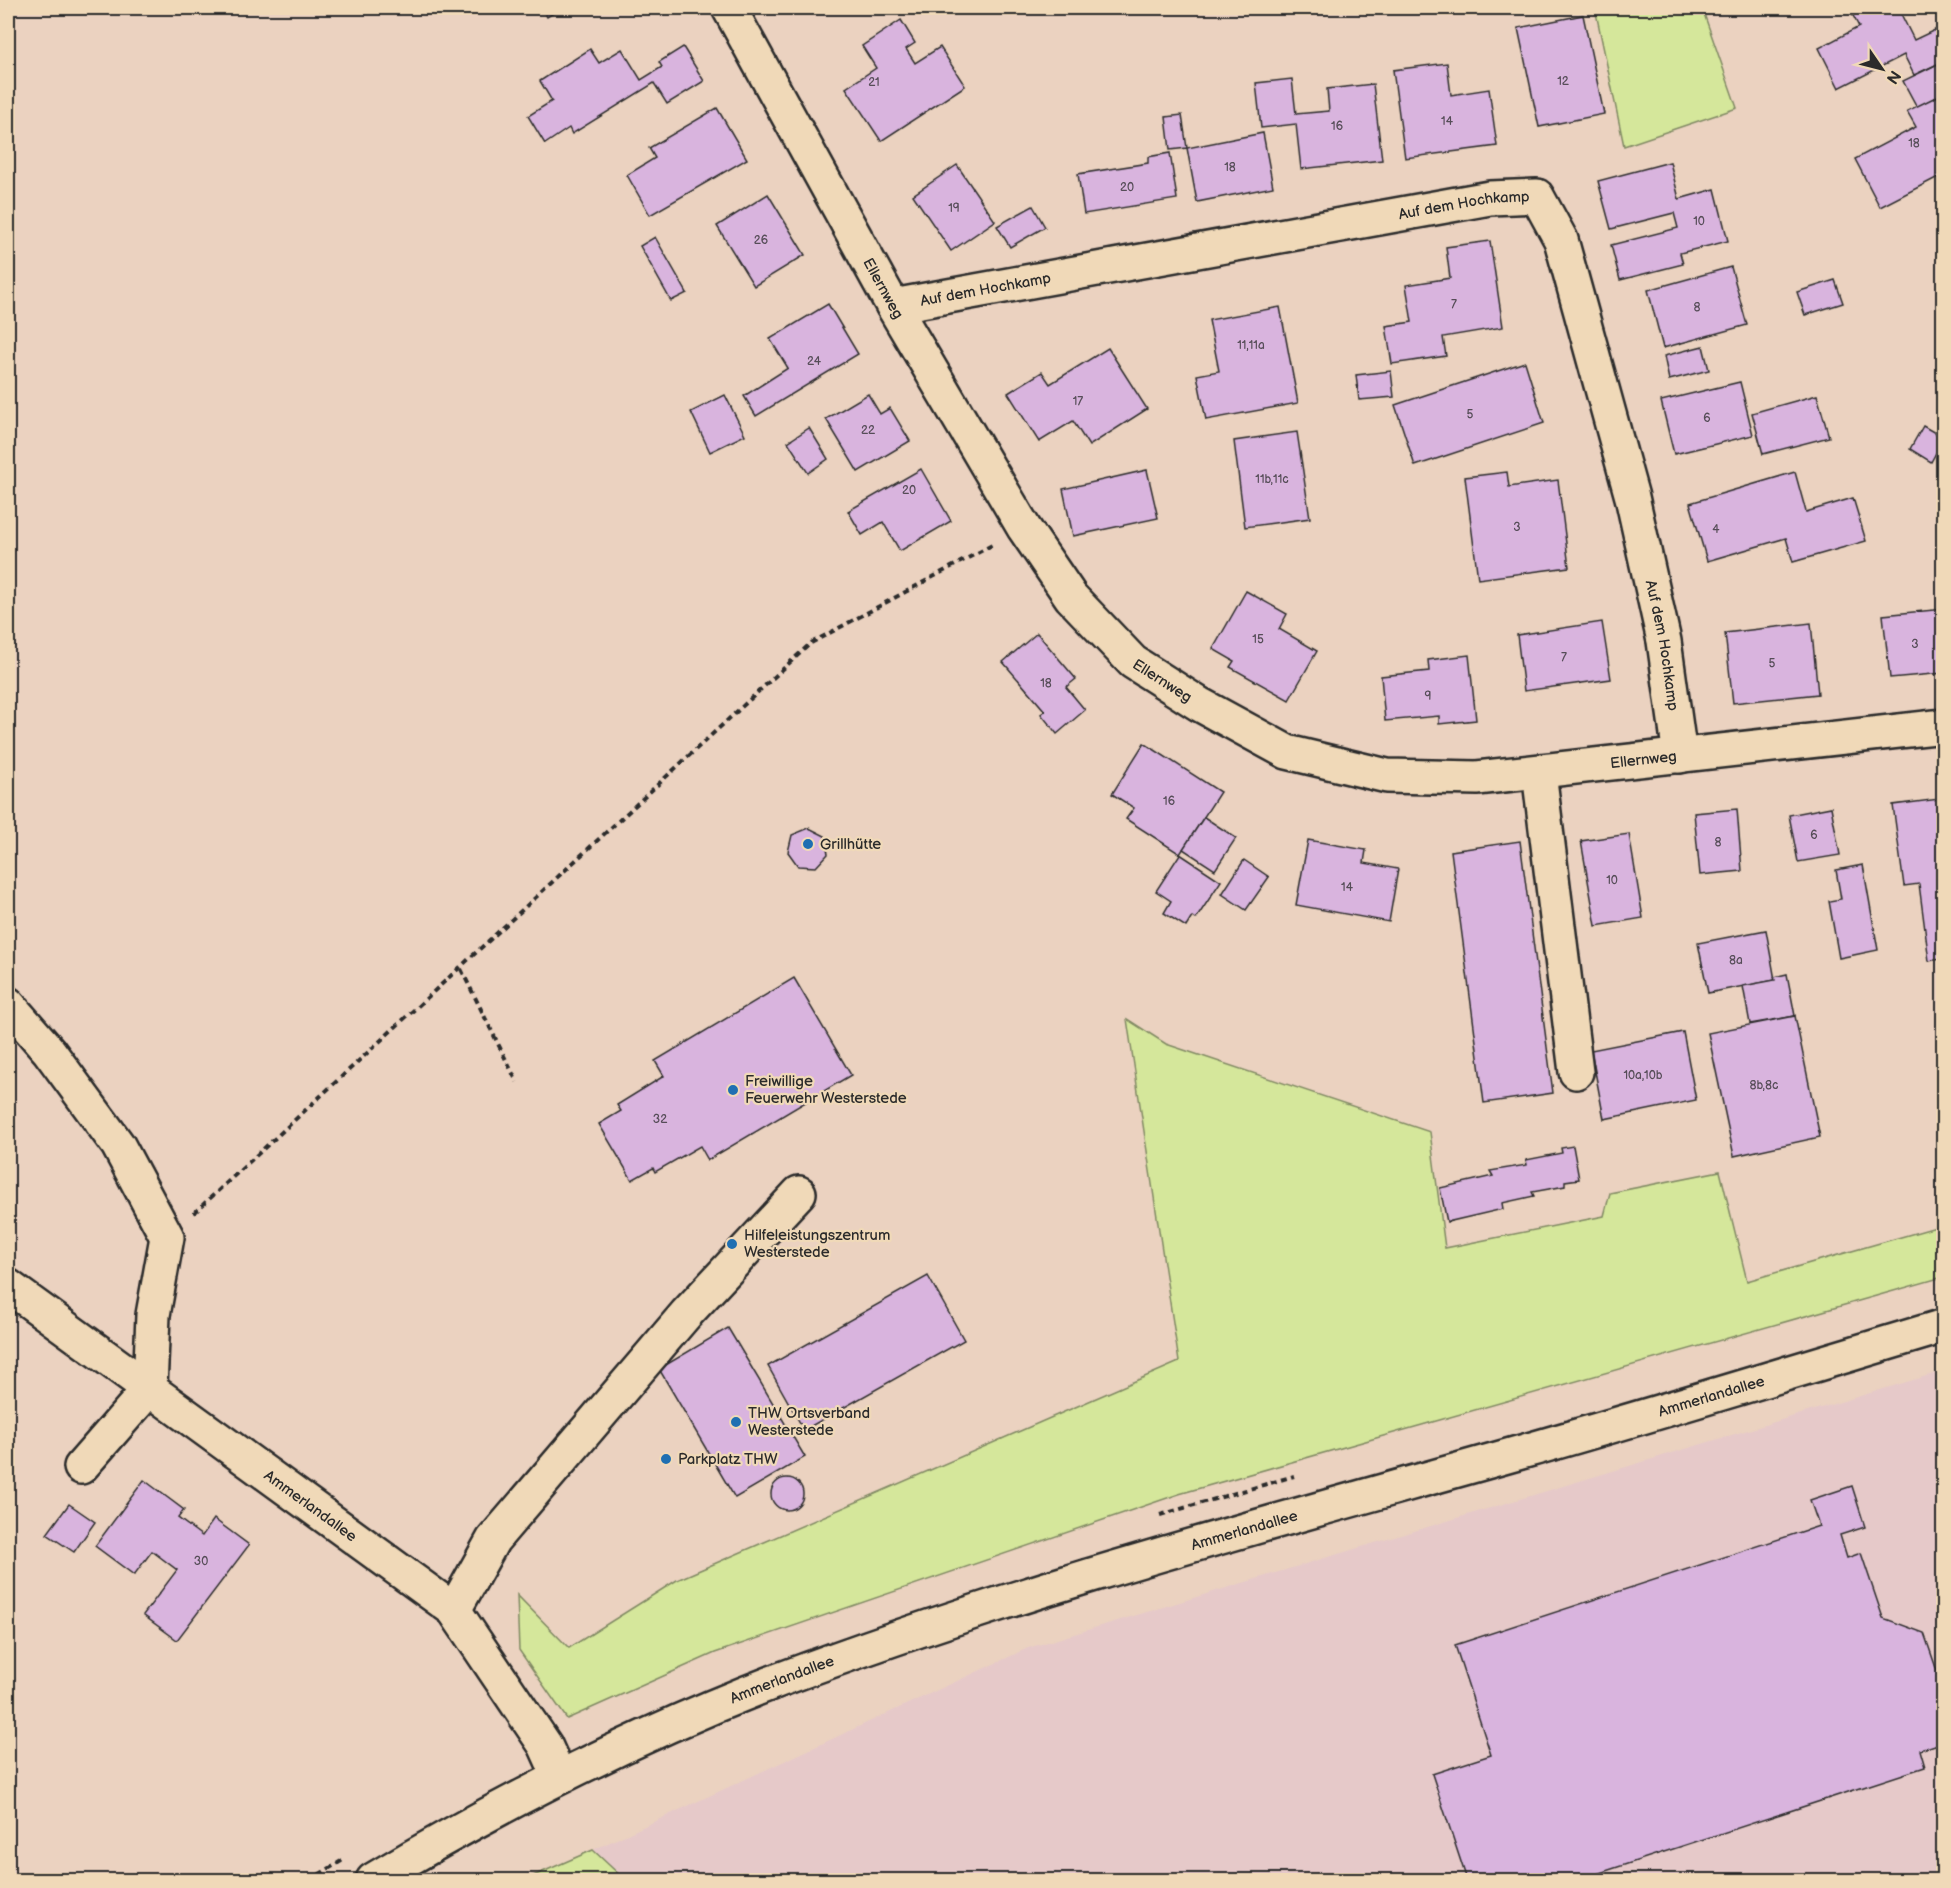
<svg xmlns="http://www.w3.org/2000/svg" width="1951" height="1888" font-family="'Balsamiq Sans',sans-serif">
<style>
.built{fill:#e6c9c9}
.green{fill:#d5e79b;stroke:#808963;stroke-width:1.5}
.building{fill:#d9b4de;stroke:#2b2b2b;stroke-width:1.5}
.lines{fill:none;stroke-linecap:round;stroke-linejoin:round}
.minor-casing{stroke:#2b2b2b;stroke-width:38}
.major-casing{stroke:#2b2b2b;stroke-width:38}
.path{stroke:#2b2b2b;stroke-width:4;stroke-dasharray:6 4.5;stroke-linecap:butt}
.minor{stroke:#f0d9b8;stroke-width:33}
.major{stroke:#f0d9b8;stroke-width:33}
.poi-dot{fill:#1f6fb2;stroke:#f0d9b8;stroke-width:2}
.labels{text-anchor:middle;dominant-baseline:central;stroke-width:4.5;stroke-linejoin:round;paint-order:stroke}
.number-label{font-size:12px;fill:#564d58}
.street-label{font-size:15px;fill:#2b2b2b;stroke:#f0d9b8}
.poi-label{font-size:15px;fill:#2b2b2b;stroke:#f0d9b8;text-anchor:start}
</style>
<rect width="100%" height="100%" fill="#ebd2c0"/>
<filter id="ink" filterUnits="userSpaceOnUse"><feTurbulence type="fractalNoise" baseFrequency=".0167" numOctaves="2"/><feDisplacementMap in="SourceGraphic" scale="12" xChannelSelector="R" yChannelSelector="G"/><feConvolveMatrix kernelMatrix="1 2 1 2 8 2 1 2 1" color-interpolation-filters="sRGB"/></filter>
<g filter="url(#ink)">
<path class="built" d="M1943,1371V1880H625L593,1850L1028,1648Z"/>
<g class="green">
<path d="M1595,8H1702L1737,108L1624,146Z"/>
<path d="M1127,1019L1166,1044L1430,1132L1445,1248L1604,1216L1610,1193L1720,1171L1747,1281L1943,1225V1277L1179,1494L715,1653L567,1719L519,1650L517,1595L569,1648L677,1580L1179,1362Z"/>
<path d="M593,1850L625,1880H524Z"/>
</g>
<g class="building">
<path d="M542,8H562L547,17Z"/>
<path d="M1849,8H1898L1914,40L1939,28L1944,37V61L1914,75L1904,55L1839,88L1819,48L1859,27Z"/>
<path d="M1583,15L1604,114L1539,127L1518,28Z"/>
<path d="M901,20L915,43L906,49L915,63L940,47L965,86L881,141L846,88L876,68L862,46Z"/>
<path d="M683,47L704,81L667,104L654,83L572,134L569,128L545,144L528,116L552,101L540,81L590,49L599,63L622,49L641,80L662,67L659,62Z"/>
<path d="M1944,61V93L1917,107L1903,81Z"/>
<path d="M1447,63L1451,95L1489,89L1497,146L1405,158L1393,70Z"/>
<path d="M1292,79L1296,114L1329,111L1327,89L1373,84L1382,160L1301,169L1296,124L1261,128L1256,83Z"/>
<path d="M1944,93V119L1941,121L1944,127V174L1880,207L1855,159L1916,127L1907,111Z"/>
<path d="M717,108L747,159L650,215L627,175L655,158L649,148Z"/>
<path d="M1182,115L1187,148L1170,150L1166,117Z"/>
<path d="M1263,133L1273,187L1197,202L1187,148Z"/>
<path d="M1170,153L1177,199L1084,214L1078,174L1148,163V157Z"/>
<path d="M1670,162L1679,199L1715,189L1728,241L1680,253L1683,264L1620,280L1611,245L1678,228L1674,213L1611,229L1598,181Z"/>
<path d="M957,165L995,221L951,251L913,195Z"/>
<path d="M768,194L805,255L754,286L717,226Z"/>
<path d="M1033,206L1045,227L1010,247L997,226Z"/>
<path d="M655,237L687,293L671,301L640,246Z"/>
<path d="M1490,241L1503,327L1443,337L1446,356L1392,364L1386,326L1412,322L1406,285L1450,278L1446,247Z"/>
<path d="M1731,267L1747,325L1663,348L1648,290Z"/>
<path d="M1835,280L1843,303L1805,315L1797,292Z"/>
<path d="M828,304L858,354L756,416L744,396L788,368L770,339Z"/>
<path d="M1280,307L1298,403L1206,420L1197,375L1219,371L1209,320Z"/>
<path d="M1703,346L1709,370L1669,380L1664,356Z"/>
<path d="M1108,348L1147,409L1089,446L1073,421L1039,442L1008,393L1042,372L1050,384Z"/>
<path d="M1525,362L1544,423L1415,466L1395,405Z"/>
<path d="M1391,371L1394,397L1359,400L1356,375Z"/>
<path d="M1740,382L1753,435L1674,454L1661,401Z"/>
<path d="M868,394L880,414L890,408L910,441L858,472L826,419Z"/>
<path d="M725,395L745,435L710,452L691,412Z"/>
<path d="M1817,395L1829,437L1763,454L1752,413Z"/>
<path d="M1923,426L1944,438L1931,462L1910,449Z"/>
<path d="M809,428L828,459L808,473L788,442Z"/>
<path d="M1297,432L1310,518L1245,527L1234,441Z"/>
<path d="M921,469L951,521L900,551L883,522L862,535L848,511Z"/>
<path d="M1147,470L1158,518L1073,536L1063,489Z"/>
<path d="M1507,472L1509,487L1558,480L1569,567L1478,579L1465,477Z"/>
<path d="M1795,472L1806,512L1853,498L1866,541L1793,562L1786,538L1707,561L1690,503Z"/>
<path d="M1246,591L1287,614L1279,629L1317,651L1289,700L1230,667L1234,661L1213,649Z"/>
<path d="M1944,609V673L1890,678L1883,615Z"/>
<path d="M1602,622L1611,679L1524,691L1517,635Z"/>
<path d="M1811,623L1818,694L1733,703L1725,633Z"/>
<path d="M1037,633L1076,679L1066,687L1085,710L1057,734L1041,714L1045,711L1003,662Z"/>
<path d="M1469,655L1476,720L1439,724V716L1385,721L1381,676L1429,671L1428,660Z"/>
<path d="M1144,743L1220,792L1180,854L1126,819L1134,808L1112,794Z"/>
<path d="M1939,799L1944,833V981L1941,959L1929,961L1919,884L1904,886L1893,805Z"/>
<path d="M1831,807L1840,855L1798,862L1789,815Z"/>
<path d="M1737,809L1742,871L1700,875L1694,813Z"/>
<path d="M1204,817L1236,838L1215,870L1183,849Z"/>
<path d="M809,828L825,836L828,854L816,867L798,866L788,852L792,835Z"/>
<path d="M1629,834L1643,918L1596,926L1581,841Z"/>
<path d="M1308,840L1366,850L1364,863L1398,869L1389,922L1296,905Z"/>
<path d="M1520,841L1553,1093L1484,1103L1451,851Z"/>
<path d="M1180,854L1221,881L1196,919L1192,917L1186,927L1164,913L1171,901L1156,891Z"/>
<path d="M1244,860L1269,877L1246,910L1222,894Z"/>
<path d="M1863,865L1878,950L1839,958L1829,901L1841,899L1836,870Z"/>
<path d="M1766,930L1775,980L1708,993L1698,943Z"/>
<path d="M1787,974L1795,1016L1750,1024L1743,986L1775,980L1774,977Z"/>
<path d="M794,978L851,1075L708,1160L700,1146L655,1172L653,1168L632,1180L599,1124L621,1111L617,1105L664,1076L655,1061Z"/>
<path d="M1795,1016L1820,1137L1734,1156L1708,1033Z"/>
<path d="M1683,1032L1696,1100L1604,1119L1591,1050Z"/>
<path d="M1573,1146L1579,1179L1565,1181V1186L1532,1192L1534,1196L1502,1203L1503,1209L1447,1222L1440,1188L1493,1176L1490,1171L1527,1165L1526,1160L1562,1153L1561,1148Z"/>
<path d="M928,1276L964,1340L804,1430L768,1366Z"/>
<path d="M728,1328L805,1457L735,1498L659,1369Z"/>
<circle cx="787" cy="1494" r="16"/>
<path d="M144,1480L184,1510L178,1518L202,1536L214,1519L249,1545L177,1640L143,1615L177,1570L152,1551L134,1575L95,1546Z"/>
<path d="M1852,1486L1865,1527L1840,1535L1847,1558L1861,1553L1883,1618L1924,1633L1944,1691V1742L1920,1750L1925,1767L1578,1880H1467L1432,1774L1491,1755L1455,1645L1819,1526L1810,1500Z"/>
<path d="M69,1504L95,1522L74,1552L47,1534Z"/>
</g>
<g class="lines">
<defs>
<g id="minor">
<path id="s1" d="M729,8L893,306L1024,528L1071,597L1133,662L1199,704L1287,752L1387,776L1477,778L1944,726"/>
<path id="s2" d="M893,306L1490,198L1537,196L1561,240L1632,497L1664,641L1680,756"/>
<path d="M1539,772L1576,1072"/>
<path d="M8,1004L49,1051L118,1145L167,1237L153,1315L150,1388L81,1467"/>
<path id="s3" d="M8,1286L454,1610L545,1745L559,1776"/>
<path d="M454,1610L493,1540L686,1314L799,1193"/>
</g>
<g id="major">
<path id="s4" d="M373,1880C502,1803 638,1734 779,1680C1023,1588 1275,1522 1525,1451C1665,1411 1804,1368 1944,1326"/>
</g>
</defs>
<use href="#minor" class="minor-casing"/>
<use href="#major" class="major-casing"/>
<g class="path">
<path d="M461,969L517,1082"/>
<path d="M194,1213L811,643L992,545"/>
<path d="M1160,1515L1294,1476"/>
<path d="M310,1880L343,1860"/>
</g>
<use href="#minor" class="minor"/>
<use href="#major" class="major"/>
</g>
</g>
<g class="poi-dot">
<circle cx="808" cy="844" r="6"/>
<circle cx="733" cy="1090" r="6"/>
<circle cx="732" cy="1244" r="6"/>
<circle cx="736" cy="1422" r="6"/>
<circle cx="666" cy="1459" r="6"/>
</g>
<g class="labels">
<g class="number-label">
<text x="1563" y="81">12</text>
<text x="874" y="82">21</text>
<text x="1447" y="121">14</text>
<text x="1337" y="126">16</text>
<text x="1914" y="143">18</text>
<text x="1230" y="167">18</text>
<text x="1127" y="187">20</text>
<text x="954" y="208">19</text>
<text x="1699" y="221">10</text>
<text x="761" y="240">26</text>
<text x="1454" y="304">7</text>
<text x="1697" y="307">8</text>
<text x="1251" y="345">11,11a</text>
<text x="814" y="361">24</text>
<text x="1078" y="401">17</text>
<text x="1470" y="414">5</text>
<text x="1707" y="418">6</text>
<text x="868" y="430">22</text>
<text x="1272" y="479">11b,11c</text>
<text x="909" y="490">20</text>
<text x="1517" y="527">3</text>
<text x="1716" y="529">4</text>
<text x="1258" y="639">15</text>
<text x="1915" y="644">3</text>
<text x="1564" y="657">7</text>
<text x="1772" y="663">5</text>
<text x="1046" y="683">18</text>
<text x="1428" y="696">9</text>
<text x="1169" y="801">16</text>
<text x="1814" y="835">6</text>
<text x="1718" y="842">8</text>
<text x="1612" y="880">10</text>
<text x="1347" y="887">14</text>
<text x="1736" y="960">8a</text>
<text x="1643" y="1075">10a,10b</text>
<text x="1764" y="1085">8b,8c</text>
<text x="660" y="1119">32</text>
<text x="201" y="1561">30</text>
</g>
<g class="street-label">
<text stroke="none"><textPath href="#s2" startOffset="580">Auf dem Hochkamp</textPath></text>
<text stroke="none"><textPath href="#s1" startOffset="320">Ellernweg</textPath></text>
<text stroke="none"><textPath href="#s2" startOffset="94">Auf dem Hochkamp</textPath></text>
<text stroke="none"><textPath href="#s2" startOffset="1122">Auf dem Hochkamp</textPath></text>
<text stroke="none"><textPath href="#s1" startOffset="806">Ellernweg</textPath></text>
<text stroke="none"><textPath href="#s1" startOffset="1310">Ellernweg</textPath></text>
<text stroke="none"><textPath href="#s4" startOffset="1428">Ammerlandallee</textPath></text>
<text stroke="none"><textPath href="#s3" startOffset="374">Ammerlandallee</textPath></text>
<text stroke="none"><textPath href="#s4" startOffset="942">Ammerlandallee</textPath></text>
<text stroke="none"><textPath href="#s4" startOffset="456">Ammerlandallee</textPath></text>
</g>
<g class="poi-label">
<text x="820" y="844">Grillhütte</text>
<text x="745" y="1081">Freiwillige<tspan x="745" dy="17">Feuerwehr Westerstede</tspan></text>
<text x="744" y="1235">Hilfeleistungszentrum<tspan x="744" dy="17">Westerstede</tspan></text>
<text x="748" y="1413">THW Ortsverband<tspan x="748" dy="17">Westerstede</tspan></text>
<text x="678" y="1459">Parkplatz THW</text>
</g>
</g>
<rect width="1951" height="1888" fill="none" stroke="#f0d9b8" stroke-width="30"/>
<rect x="15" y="15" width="1921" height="1858" fill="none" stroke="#2b2b2b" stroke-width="2" filter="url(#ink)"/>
<g transform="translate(1882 69) rotate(125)" stroke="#f0d9b8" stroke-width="4.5" paint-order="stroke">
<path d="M0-4.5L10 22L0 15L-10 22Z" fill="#2b2b2b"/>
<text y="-9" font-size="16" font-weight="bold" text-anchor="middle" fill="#2b2b2b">N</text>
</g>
</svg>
